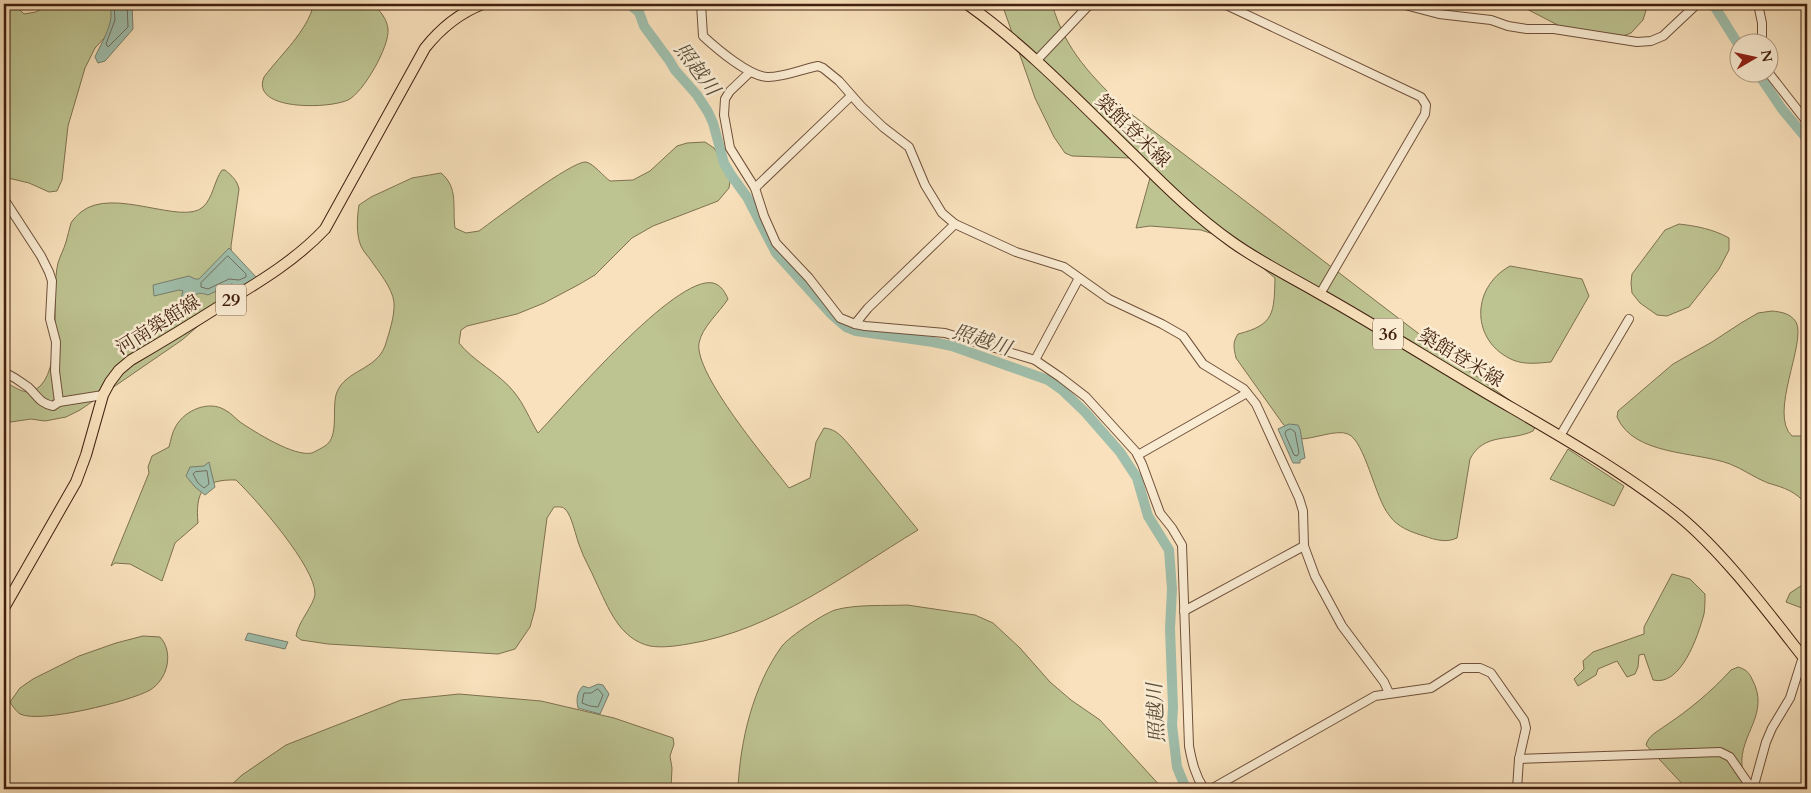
<svg xmlns="http://www.w3.org/2000/svg" width="1811" height="793" font-family="Cardo,'Noto Serif JP',serif">
<style>
.green{fill:#bdc391;stroke:#7f7150}
.water{fill:#9fbeab;stroke:#797e6c}
.lines{fill:none;stroke-linecap:round;stroke-linejoin:round}
.shore{stroke:#706e5c;stroke-width:1}
.river{stroke:#9fbeab;stroke-width:10}
.minor-casing{stroke:#6f503a;stroke-width:10}
.major-casing{stroke:#411f0e;stroke-width:12}
.minor{stroke:#faecd3;stroke-width:8}
.major{stroke:#f8e1bc;stroke-width:10}
.labels{text-anchor:middle;dominant-baseline:central;stroke-width:5;stroke-linejoin:round;paint-order:stroke}
.shield{fill:#faecd3;stroke:#785c49;stroke-width:1}
.shield-label{font-size:18px;font-weight:bold;fill:#411f0e}
.street-label{font-size:19px;fill:#411f0e;stroke:#faecd3}
.water-label{font-size:20px;font-style:italic;fill:#5d4f3d;stroke:#faecd3}
</style>
<rect width="100%" height="100%" fill="#f8e1bc"/>
<filter id="stains"><feTurbulence type="fractalNoise" baseFrequency=".004" numOctaves="4"/><feColorMatrix values="0 0 0 0 .2 0 0 0 0 .09 0 0 0 0 .02 0 0 0 .5 -.17"/></filter>
<radialGradient id="worn" r=".72"><stop offset=".6" stop-color="#630" stop-opacity="0"/><stop offset="1" stop-color="#630" stop-opacity=".3"/></radialGradient>
<g class="green">
<path d="M4,4H14L24,14L36,12L50,4H121L107,35L95,48L85,68L68,126L62,180L57,191L49,192L29,183L4,177Z"/>
<path d="M314,4H372C380,10 387,19 388,29C390,46 363,93 348,100C329,109 250,111 264,77C282,53 306,33 314,4Z"/>
<path d="M1002,4H1052C1066,52 1092,76 1126,110L1427,340L1520,408L1536,425L1533,431C1510,442 1484,432 1470,459L1457,538C1446,543 1436,540 1424,536C1411,532 1397,527 1389,515C1375,498 1365,441 1348,434C1337,429 1314,439 1300,439L1283,424L1236,358C1234,348 1232,343 1238,334C1275,325 1274,312 1275,278L1228,239L1201,230L1150,226L1136,228L1150,178L1142,163L1130,158L1072,156L1065,153L1054,137L1035,98Z"/>
<path d="M1517,4H1648L1643,20L1631,33L1612,40L1581,37Z"/>
<path d="M705,142L714,148L731,175L729,188L718,201L653,226L632,238L595,275L578,285L544,303L517,314L467,326L461,330L459,343C474,362 499,373 514,392C524,404 530,420 538,433C566,404 675,275 713,283C721,285 725,292 728,299C719,313 702,327 699,343C694,374 769,462 789,488L810,478L816,442L824,428C837,429 843,438 851,447L918,530C845,574 774,630 688,644C676,646 662,648 650,646C619,639 608,607 596,582C591,570 584,559 580,547C576,538 572,515 565,509C562,506 557,507 554,507L547,518L535,609L530,627L515,649L498,654L328,644L301,640L296,636C298,622 314,605 315,594C316,568 256,499 236,480C203,479 195,492 198,523L175,543L162,581L130,564L115,563L111,566L149,473L148,467L152,456L169,447C171,440 172,432 176,426C185,410 209,400 225,410C231,413 235,418 240,422C255,432 294,457 312,453C316,451 322,448 325,446C340,437 331,406 337,392C346,370 376,370 385,346C389,333 395,316 394,302C392,287 378,271 370,259C367,255 363,251 361,246C356,235 357,217 359,205L371,197L412,178L441,173C459,188 452,207 455,228L466,233L479,231C494,220 573,160 586,162C594,164 603,176 610,181L633,180L650,171L677,146L687,143Z"/>
<path d="M222,170H225C232,176 237,180 239,189L231,246L233,286L227,298L220,307L182,340L80,410L66,417L45,421L31,419L4,423V381C13,386 25,396 35,390C65,373 50,294 58,263C60,256 64,249 66,242C68,236 69,229 71,223C73,219 78,215 81,212C113,186 182,226 203,207C213,198 214,181 222,170Z"/>
<path d="M1679,224C1696,226 1713,229 1729,238V250L1719,269L1689,307L1667,316L1657,315L1640,303L1632,293L1631,283L1632,274L1665,230Z"/>
<path d="M1510,266L1582,279L1589,296L1551,362C1539,363 1525,365 1513,360C1471,342 1470,288 1510,266Z"/>
<path d="M1772,311C1781,312 1790,313 1796,322C1807,342 1768,414 1792,436H1807V505C1795,491 1785,488 1768,483C1755,478 1743,469 1730,464C1695,451 1634,456 1617,417L1618,411L1673,364L1712,342L1741,323L1758,313Z"/>
<path d="M1568,449L1624,486L1614,506L1550,479Z"/>
<path d="M1672,574L1690,579L1705,594C1705,601 1705,608 1704,614C1698,636 1681,687 1653,680L1644,654L1639,655L1638,667L1635,674L1627,677L1617,661L1598,669L1596,675L1578,686L1574,679L1584,669L1583,661L1593,652L1644,634V627Z"/>
<path d="M1807,582V610L1786,602L1790,593Z"/>
<path d="M907,605L975,615L993,623L1020,648L1050,682L1071,700L1100,720L1163,789H738C740,741 753,686 782,646C790,636 823,614 835,610C856,604 886,606 907,605Z"/>
<path d="M143,636L160,637C174,652 168,679 150,690C131,701 40,724 20,714C16,711 13,707 10,702L20,688L33,679L79,656L116,643Z"/>
<path d="M1738,667C1745,669 1749,672 1752,679C1771,714 1739,734 1742,766C1742,774 1752,783 1756,789H1687L1646,745C1648,736 1658,731 1665,726C1689,710 1711,692 1731,670Z"/>
<path d="M459,694L541,701L614,718L673,738L674,744L670,756L672,768L671,789H227L242,775L286,745L401,700Z"/>
</g>
<g class="water">
<path d="M108,4H132L133,29L105,61L98,63L95,57C101,43 118,18 108,4Z"/>
<path d="M229,248L257,278L240,286L231,284L208,295C194,290 194,297 187,308H183L181,298L183,291L179,290L154,296L153,285L189,276L195,279H199Z"/>
<path d="M1289,424L1298,425L1300,429L1305,458L1300,460V463H1293L1278,429Z"/>
<path d="M209,462L215,487L205,495L195,487L186,476L190,467L204,466Z"/>
<path d="M248,633L288,642L285,649L245,640Z"/>
<path d="M598,684L603,685L609,694L600,714L578,708C576,699 577,692 583,686L589,688Z"/>
</g>
<g class="lines">
<g class="shore">
<path d="M114,4L115,20L106,44L108,47L128,27L127,4"/>
<path d="M228,256L246,274V277L239,280L229,279L208,289L201,287V283Z"/>
<path d="M1291,429L1295,432L1299,453L1297,456L1294,455L1285,434L1286,431Z"/>
<path d="M207,471L209,484L204,488L198,483L193,474L195,472Z"/>
<path d="M598,689L603,695L598,707L590,706L582,703L584,693H591Z"/>
</g>
<g class="river">
<path d="M629,4L639,12L644,26L669,60L675,70L697,95L708,112L713,123L724,163L731,175L747,197L776,253L831,314L846,327L856,331L933,342L952,346L1048,380L1062,390L1085,412L1120,452L1137,478L1148,516L1169,550L1172,589L1170,629L1173,707L1172,725L1177,767L1186,789"/>
<path d="M1713,4L1738,44"/>
<path d="M1757,72L1782,109L1807,139"/>
</g>
<defs>
<g id="minor">
<path d="M701,4L703,36C717,49 750,77 768,77C785,77 802,69 818,66L823,68L839,81L861,106L883,127L909,147L925,185L942,213L955,224L1016,252L1064,267L1109,299L1162,324L1183,336L1203,364L1244,389L1256,404L1262,417L1299,498L1303,511L1304,546L1315,576L1342,626L1384,682L1389,693"/>
<path d="M1224,4L1421,97L1426,105L1425,114L1320,294"/>
<path d="M1401,4L1439,14L1491,20L1508,26L1527,29H1554L1637,42L1651,41L1663,36L1697,4"/>
<path d="M1758,4L1762,23V42"/>
<path d="M1036,61L1090,4"/>
<path d="M750,72L730,91L725,99L724,115L730,148L755,188L764,216L776,243L809,278L840,318L855,324L865,326L945,333L1035,360L1060,377L1086,397L1136,452L1142,464L1160,513L1172,528L1182,545L1189,746C1192,762 1195,775 1204,789"/>
<path d="M1768,72L1807,122"/>
<path d="M755,188L851,96"/>
<path d="M4,199L41,256L49,272L52,281L50,319L56,342L55,371L59,402"/>
<path d="M855,324L868,308L955,224"/>
<path d="M1035,360L1079,278"/>
<path d="M4,372C12,376 20,381 28,387C38,396 39,403 53,406L59,402L103,395"/>
<path d="M1560,436L1629,319"/>
<path d="M1138,455L1247,393"/>
<path d="M1184,611L1304,546"/>
<path d="M1519,759L1720,752L1730,757L1752,789"/>
<path d="M1211,789L1375,696L1431,688L1462,668H1480L1491,673L1524,720L1526,728L1519,759L1517,789"/>
<path d="M1753,789L1766,742L1772,728L1790,698L1807,644"/>
</g>
<g id="major">
<path d="M967,4C1030,49 1083,106 1139,160C1168,189 1198,218 1232,242C1260,262 1291,277 1320,294C1377,326 1432,361 1488,394C1553,432 1620,469 1679,516C1725,554 1770,615 1807,662"/>
<path d="M4,608L76,482L86,455L103,395L110,382L119,370L131,360C162,342 193,323 223,304C259,282 296,260 325,229L425,48C441,28 459,13 483,4"/>
</g>
</defs>
<use href="#minor" class="minor-casing"/>
<use href="#major" class="major-casing"/>
<use href="#minor" class="minor"/>
<use href="#major" class="major"/>
</g>
<g class="labels">
<g class="shield">
<rect x="216" y="284.5" width="30" height="31" rx="4"/>
<rect x="1373" y="318.5" width="30" height="31" rx="4"/>
</g>
<g class="shield-label">
<text x="231" y="300">29</text>
<text x="1388" y="334">36</text>
</g>
<g class="street-label">
<text transform="translate(1133 131) rotate(44)">築館登米線</text>
<text transform="translate(158 325) rotate(-32)">河南築館線</text>
<text transform="translate(1461 358) rotate(31)">築館登米線</text>
</g>
<g class="water-label">
<text transform="translate(697 69) rotate(53)">照越川</text>
<text transform="translate(982 340) rotate(18)">照越川</text>
<text transform="translate(1156 713) rotate(-93)">照越川</text>
</g>
</g>
<rect width="1811" height="793" fill="none" stroke="#f8e1bc" stroke-width="20"/>
<rect x="5" y="5" width="1801" height="783" fill="none" stroke="#411f0e" stroke-width="2.5"/>
<rect x="10" y="10" width="1791" height="773" fill="none" stroke="#411f0e"/>
<g transform="translate(1754 58) rotate(81)"><circle r="24" fill="#faecd3" stroke="#b09a84"/>
<path d="M0-4L9 19L0 12L-9 19Z" fill="#8f2418"/>
<text y="-8" font-size="14" font-weight="bold" text-anchor="middle" fill="#411f0e">N</text>
</g>
<rect width="100%" height="100%" filter="url(#stains)"/>
<rect width="100%" height="100%" fill="url(#worn)"/>
</svg>
